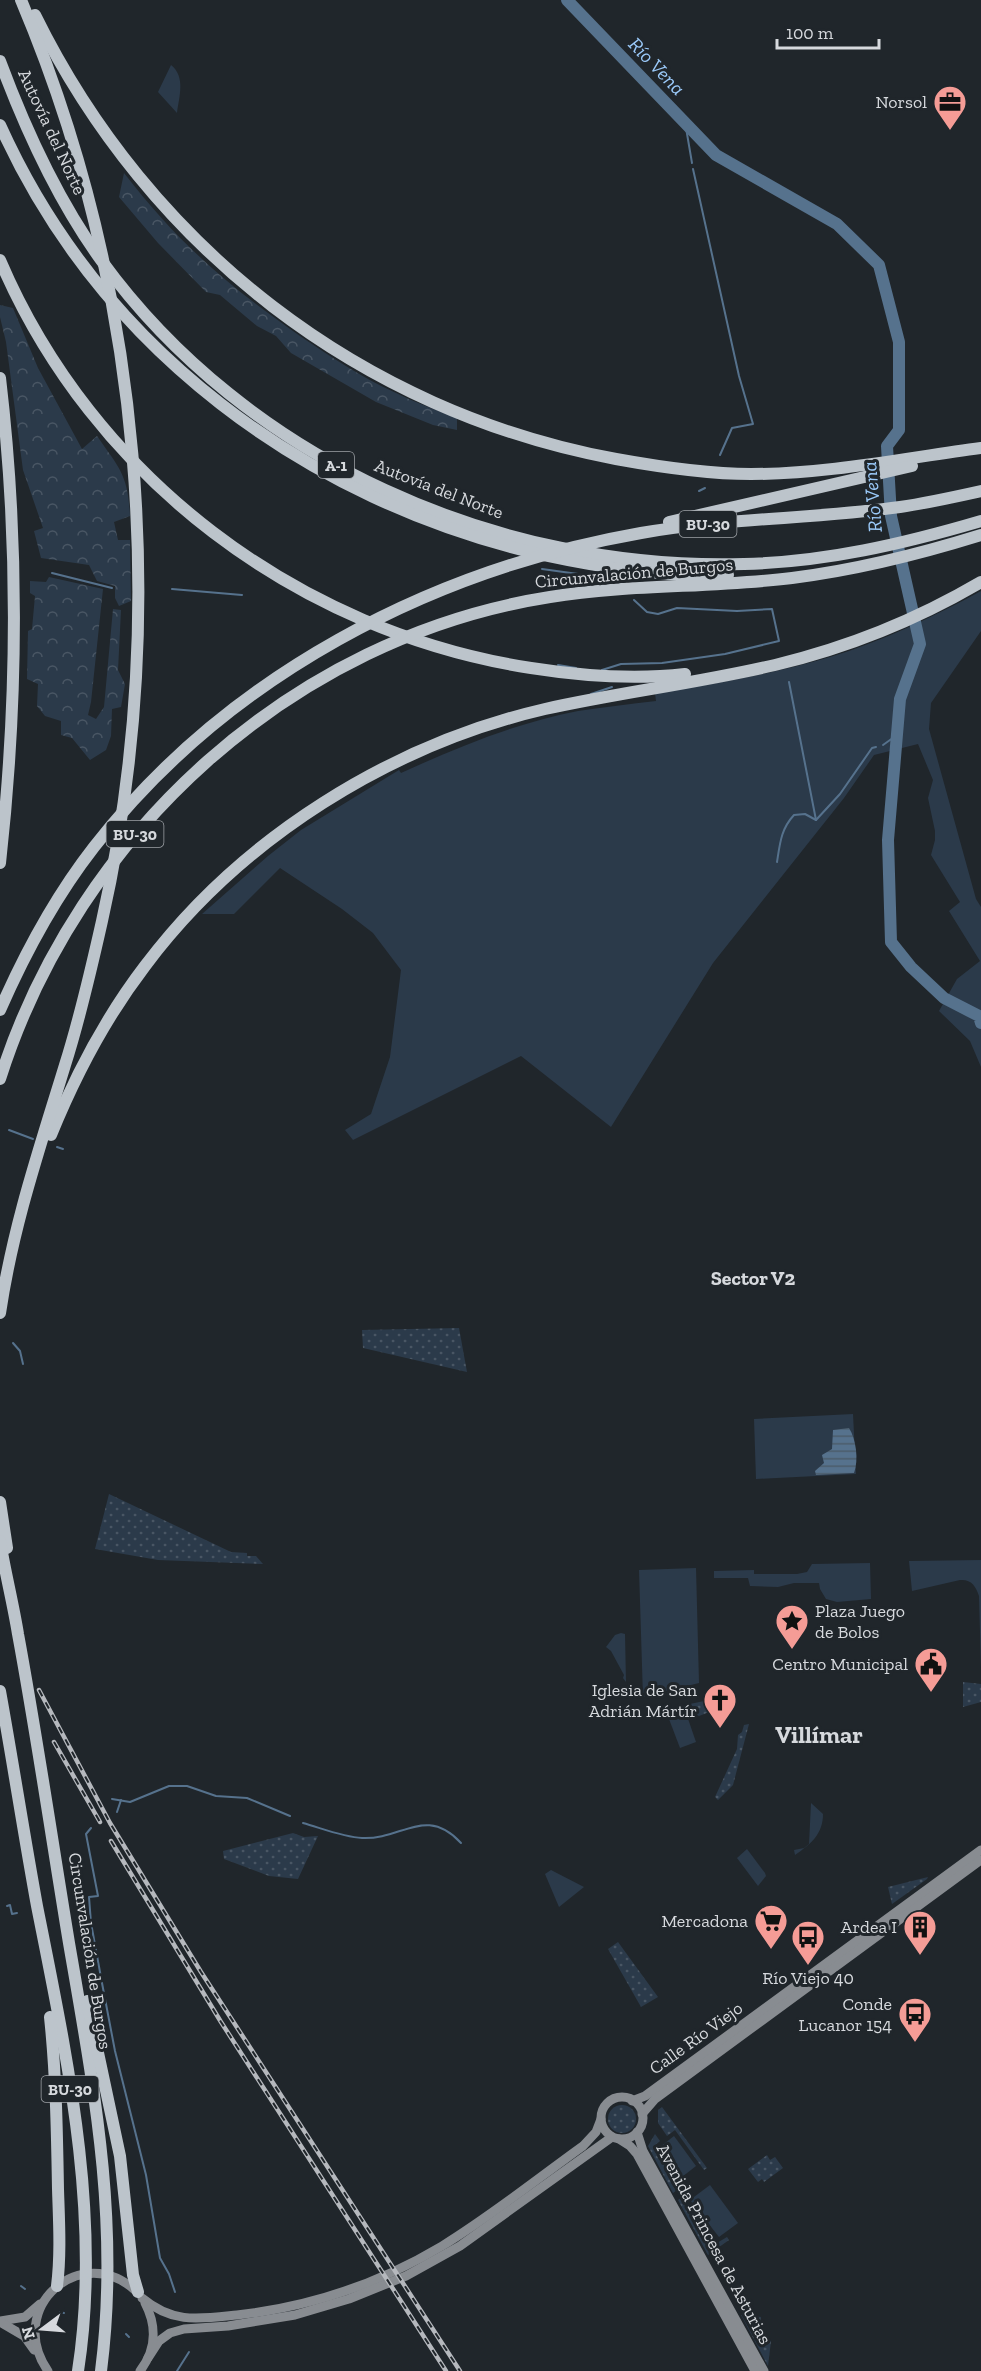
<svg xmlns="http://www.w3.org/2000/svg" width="981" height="2371" font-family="'Zilla Slab',serif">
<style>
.grass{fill:#2b3a4a}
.forest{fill:url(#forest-crowns)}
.park{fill:url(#park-dots)}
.water{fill:url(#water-rules)}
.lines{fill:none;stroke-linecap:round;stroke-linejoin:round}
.stream{stroke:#56728d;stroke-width:2}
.river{stroke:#56728d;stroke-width:12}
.secondary{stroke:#888c91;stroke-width:9}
.highway{stroke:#bcc4cb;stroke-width:12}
.rail-casing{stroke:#b5b8bd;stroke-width:4.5}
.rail{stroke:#20262b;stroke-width:2;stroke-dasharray:7;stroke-linecap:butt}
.labels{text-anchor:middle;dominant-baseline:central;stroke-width:6;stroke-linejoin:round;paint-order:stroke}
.shield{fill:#20262b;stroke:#9fa3a8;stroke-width:1.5}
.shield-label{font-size:16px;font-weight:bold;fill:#d6d9dd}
.poi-label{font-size:18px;fill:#d6d9dd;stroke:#20262b;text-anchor:end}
.street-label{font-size:18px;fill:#d6d9dd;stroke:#20262b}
.water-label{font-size:20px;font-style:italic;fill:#9bcafa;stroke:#20262b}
.neighbourhood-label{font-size:20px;font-weight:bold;fill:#d6d9dd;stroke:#20262b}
.district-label{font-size:24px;font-weight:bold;fill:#d6d9dd;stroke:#20262b}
</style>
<defs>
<pattern id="forest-crowns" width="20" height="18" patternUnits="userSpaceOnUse" patternTransform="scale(1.5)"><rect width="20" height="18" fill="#2b3a4a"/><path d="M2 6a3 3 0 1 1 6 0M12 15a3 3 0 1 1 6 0" fill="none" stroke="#495664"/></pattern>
<pattern id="park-dots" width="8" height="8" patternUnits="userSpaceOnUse" patternTransform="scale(1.5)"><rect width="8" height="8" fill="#2b3a4a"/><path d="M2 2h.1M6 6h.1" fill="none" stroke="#495664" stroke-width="1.8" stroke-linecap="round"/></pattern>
<pattern id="water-rules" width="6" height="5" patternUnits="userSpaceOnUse" patternTransform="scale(1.5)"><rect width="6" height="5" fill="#56728d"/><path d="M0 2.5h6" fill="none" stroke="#4c5c6b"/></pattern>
</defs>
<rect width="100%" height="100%" fill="#20262b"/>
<g class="grass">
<path d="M171,65C186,77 179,97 177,113L158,92Z"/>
<path d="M981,591V631L931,703L929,729L976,899L981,907V1067L970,1041L939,1011L957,979L980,961L949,911L960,902L931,855L935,840V831L928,798L933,780L918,744L874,755L844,798L713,963L611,1127L521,1056L353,1140L345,1130L371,1114L390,1057L401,970L373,933L342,909L280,868L234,914H202L268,856L301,830L399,770L401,773C458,747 516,723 578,711C604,707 630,704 656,701L655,693C714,684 773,674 830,657C883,641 933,617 981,591Z"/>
<path d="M853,1414L856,1474L756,1479L754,1419Z"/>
<path d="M981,1560V1668L979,1596C976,1586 971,1579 960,1580L912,1591L909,1561Z"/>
<path d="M870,1563L871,1599L837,1602L826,1599L820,1589L819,1583H794L778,1587L750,1586L748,1578H714V1571L754,1570V1574H797L807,1572L812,1564Z"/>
<path d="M696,1568L699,1683L643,1697L639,1570Z"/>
<path d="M621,1633L625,1634L626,1682L623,1678L624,1675L611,1651L606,1647L615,1635Z"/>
<path d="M686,1713L696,1742L680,1748L669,1719Z"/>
<path d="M811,1803L823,1814C823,1834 811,1844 795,1855L794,1850L804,1848L809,1844Z"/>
<path d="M747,1849L765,1873L766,1876L758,1886L737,1858Z"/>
<path d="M551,1870L584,1887L559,1907L545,1874Z"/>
<path d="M674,2136L696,2166L682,2177L660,2147Z"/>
<path d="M710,2185L738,2223L719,2237L690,2200Z"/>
</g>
<g class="forest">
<path d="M124,173C178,243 228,286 300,336C331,357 361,377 394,392C414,402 436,410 457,418V430L433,425L376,402L291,353L276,336L257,326L220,295L206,292L158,243L119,197Z"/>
<path d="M0,305L13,308L38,368L82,449L97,436C120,469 128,475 130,516L114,522L118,540H130L131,601L119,606L115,598V586L97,581L89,565L41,558L34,531L43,528L23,470L6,342L0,317Z"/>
<path d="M49,577L103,589L91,702L88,715L96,719L104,707L113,609L121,610L118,670L125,684L121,707L112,709L111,736L106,750L90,760L72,738L61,735V721L45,716L37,706L38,684L27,679L28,631L32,629L35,596L30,593V581L46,582Z"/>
</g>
<g class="park">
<path d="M459,1328L467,1372L363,1348L362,1330Z"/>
<path d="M109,1494L231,1552L247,1553V1556H256L263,1564L158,1560L95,1549Z"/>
<path d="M963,1682L981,1684V1702L963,1707Z"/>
<path d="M723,1697L724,1703L722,1707L699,1716L694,1714L690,1704Z"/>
<path d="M749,1724L733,1785L718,1800L715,1797L737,1749L738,1735L742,1732L744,1725Z"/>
<path d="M293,1833L304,1837L318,1836L298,1879L269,1876L224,1859L223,1851Z"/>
<path d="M928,1877L927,1879L892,1904L888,1887Z"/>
<path d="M618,1942L658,1997L641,2007L608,1949Z"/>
<circle cx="622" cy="2119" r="14"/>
<path d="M662,2107L707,2168L704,2170L675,2130L667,2136L658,2123V2110Z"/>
<path d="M655,2134L660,2141L653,2147L677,2180L673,2183L677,2190L673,2193L648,2146Z"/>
<path d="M767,2155L770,2160L775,2157L783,2168L764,2182L762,2179L758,2182L748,2169Z"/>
<path d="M682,2197L717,2243L727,2237L729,2240L708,2255L678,2200Z"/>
<path d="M741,2315L761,2317L758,2339L771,2341L768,2366Z"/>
</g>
<path class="water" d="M849,1428C856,1439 859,1460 854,1473L816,1475L815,1471L824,1463L822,1455L832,1449L833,1430Z"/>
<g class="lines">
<g class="stream">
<path d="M685,122L692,163"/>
<path d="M693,169L739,376L753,424L732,428L720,455"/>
<path d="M699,491L705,488"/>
<path d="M542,569L607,578L613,581"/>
<path d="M52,573L112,588"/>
<path d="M172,589L242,595"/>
<path d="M558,665L576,668"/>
<path d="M602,670L621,664L662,663L725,654L779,641L772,609L737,611L677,608L658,614L647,612L634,600"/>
<path d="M789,682L816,820"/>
<path d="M591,694L612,687"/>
<path d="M883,745L897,735"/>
<path d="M816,820L840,794L872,748L876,747"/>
<path d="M777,862C780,843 781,829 794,815L805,814L816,820"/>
<path d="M9,1130L33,1139"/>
<path d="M57,1147L63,1149"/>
<path d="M13,1343L20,1351L23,1364"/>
<path d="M112,1799L130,1802L169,1786H187L216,1796L247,1798L290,1816"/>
<path d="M117,1812L121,1800"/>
<path d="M303,1823C321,1828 343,1837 362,1838C402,1840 426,1805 461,1843"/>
<path d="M91,1828L86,1834L98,1896L89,1897L91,1923L102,1983L115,2051L146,2175L160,2258L169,2274L175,2292"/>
<path d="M7,1906L10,1905L12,1914L17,1913"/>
<path d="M21,2286L25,2289"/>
<path d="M60,2312L64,2313"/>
<path d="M126,2334L129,2337"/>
<path d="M177,2371L189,2352"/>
</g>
<path class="river" d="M567,0L716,155L837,224L879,265L899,342V430L887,446L891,516L920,644L900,699L888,840L891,942L911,967L944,998L979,1016L981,1023"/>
<g class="secondary">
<circle cx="622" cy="2118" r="21"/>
<path d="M632,2101L645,2096L981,1850"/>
<path d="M642,2114L655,2099L981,1860"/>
<path d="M637,2132L643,2151L764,2371"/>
<path d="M619,2139L630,2146L637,2154L755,2371"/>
<path d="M142,2298C173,2324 199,2319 237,2315C309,2307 380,2283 442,2246C491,2216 537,2179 583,2146L596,2132L601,2119"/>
<path d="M0,2321L25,2317L40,2304"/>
<path d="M0,2322L24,2336L34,2350"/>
<path d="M148,2358L159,2341L170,2333L184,2329L228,2326L295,2315L349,2299L406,2276L460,2246L612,2137"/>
<path d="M48,2371C4,2308 82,2239 137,2292"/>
<path d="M140,2371C156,2350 157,2326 145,2303"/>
</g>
<g class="highway">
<path d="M35,15C149,247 361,412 616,459C660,467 706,474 751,474C828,474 905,458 981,448"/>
<path d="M0,61C26,131 57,199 101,260C247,461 498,571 744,564C825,562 903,544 981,521"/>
<path d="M0,125C101,349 306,501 543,555C603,568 666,578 728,575"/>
<path d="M0,260C93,478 298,632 531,668C582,676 633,680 685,674"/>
<path d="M0,378C19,539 18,702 0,863"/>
<path d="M669,522L912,466"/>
<path d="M0,1010C25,953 55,897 94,847C227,676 430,570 641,533C726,518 814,519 900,507C927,503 954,497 981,491"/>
<path d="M0,1079C78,833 293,637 550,597C630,584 712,588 792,578C856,570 920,554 981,535"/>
<path d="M51,1135C75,1076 106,1017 145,966C241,838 390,745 545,709C621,692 699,683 775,665C846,648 918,619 981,582"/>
<path d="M0,1313C13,1226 39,1150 65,1065C80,1018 91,970 102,921C170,619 142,286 21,0"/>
<path d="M0,1502L7,1548"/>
<path d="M0,1541C5,1572 13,1603 18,1634C37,1737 52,1840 69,1943C94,2088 120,2223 101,2371"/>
<path d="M0,1691C13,1763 24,1835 37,1906C67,2057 102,2217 78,2371"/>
<path d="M87,2001L120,2156L133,2275L138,2292"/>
<path d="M50,2017C56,2074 57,2131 58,2189C59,2221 61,2254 57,2286"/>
</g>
<defs>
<g id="rail">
<path d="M39,1690L110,1823L201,1972L460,2371"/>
<path d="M54,1742L100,1822"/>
<path d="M111,1841L221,2022L446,2371"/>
</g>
</defs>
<use href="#rail" class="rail-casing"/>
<use href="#rail" class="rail"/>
</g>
<defs>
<symbol id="office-pin" viewBox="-11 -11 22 30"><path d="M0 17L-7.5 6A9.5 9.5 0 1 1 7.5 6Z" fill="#f59c96" stroke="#20262b"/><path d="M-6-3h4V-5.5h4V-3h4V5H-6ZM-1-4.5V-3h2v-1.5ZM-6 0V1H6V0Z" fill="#111"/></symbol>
<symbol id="sight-pin" viewBox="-11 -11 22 30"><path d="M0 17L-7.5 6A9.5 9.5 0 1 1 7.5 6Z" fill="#f59c96" stroke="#20262b"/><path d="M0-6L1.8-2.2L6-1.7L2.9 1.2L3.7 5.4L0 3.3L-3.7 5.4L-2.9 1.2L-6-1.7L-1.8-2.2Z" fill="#111"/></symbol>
<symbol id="civic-pin" viewBox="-11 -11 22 30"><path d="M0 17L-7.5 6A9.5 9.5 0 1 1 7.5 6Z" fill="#f59c96" stroke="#20262b"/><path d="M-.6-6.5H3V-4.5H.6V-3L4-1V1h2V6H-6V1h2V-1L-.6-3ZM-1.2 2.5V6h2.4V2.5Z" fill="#111"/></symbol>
<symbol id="church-pin" viewBox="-11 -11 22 30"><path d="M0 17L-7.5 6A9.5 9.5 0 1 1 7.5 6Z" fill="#f59c96" stroke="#20262b"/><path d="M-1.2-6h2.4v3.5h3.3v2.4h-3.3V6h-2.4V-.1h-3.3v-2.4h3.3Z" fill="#111"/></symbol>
<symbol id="supermarket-pin" viewBox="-11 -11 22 30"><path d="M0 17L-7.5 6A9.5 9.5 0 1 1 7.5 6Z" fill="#f59c96" stroke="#20262b"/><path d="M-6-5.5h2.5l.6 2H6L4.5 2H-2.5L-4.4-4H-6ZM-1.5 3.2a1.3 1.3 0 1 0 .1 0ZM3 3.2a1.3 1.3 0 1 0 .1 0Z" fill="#111"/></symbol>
<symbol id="building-pin" viewBox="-11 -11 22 30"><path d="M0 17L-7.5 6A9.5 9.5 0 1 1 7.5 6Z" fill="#f59c96" stroke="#20262b"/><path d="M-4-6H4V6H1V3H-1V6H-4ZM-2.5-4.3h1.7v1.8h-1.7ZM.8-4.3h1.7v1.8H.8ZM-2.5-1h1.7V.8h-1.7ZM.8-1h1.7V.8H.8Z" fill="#111"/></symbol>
<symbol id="bus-pin" viewBox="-11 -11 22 30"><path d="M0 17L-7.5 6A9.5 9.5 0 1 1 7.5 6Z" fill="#f59c96" stroke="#20262b"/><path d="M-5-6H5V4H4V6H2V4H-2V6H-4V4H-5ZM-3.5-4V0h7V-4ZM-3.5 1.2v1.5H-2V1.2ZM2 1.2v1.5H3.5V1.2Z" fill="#111"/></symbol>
</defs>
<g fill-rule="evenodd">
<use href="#office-pin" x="931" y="83" width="38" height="52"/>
<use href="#sight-pin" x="773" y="1602" width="38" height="52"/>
<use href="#civic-pin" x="912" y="1645" width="38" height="52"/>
<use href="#church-pin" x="701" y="1681" width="38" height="52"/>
<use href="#supermarket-pin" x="752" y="1902" width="38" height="52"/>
<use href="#building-pin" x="901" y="1908" width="38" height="52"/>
<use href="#bus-pin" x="789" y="1918" width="38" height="52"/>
<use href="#bus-pin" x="896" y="1995" width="38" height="52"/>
</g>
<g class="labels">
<g class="shield">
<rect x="318" y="452" width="36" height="26" rx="4.5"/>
<rect x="679.5" y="511" width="57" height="26" rx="4.5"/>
<rect x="106.5" y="821" width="57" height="26" rx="4.5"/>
<rect x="41.5" y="2076" width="57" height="26" rx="4.5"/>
</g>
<g class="shield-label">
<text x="336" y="465">A-1</text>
<text x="708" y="524">BU-30</text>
<text x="135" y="834">BU-30</text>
<text x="70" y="2089">BU-30</text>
</g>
<g class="poi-label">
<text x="927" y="102">Norsol</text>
<text x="815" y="1611" text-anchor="start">Plaza Juego<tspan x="815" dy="21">de Bolos</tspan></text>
<text x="908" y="1664">Centro Municipal</text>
<text x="697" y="1690">Iglesia de San<tspan x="697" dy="21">Adrián Mártír</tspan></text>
<text x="748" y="1921">Mercadona</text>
<text x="897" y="1927">Ardea I</text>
<text x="808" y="1978" text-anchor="middle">Río Viejo 40</text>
<text x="892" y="2004">Conde<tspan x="892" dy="21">Lucanor 154</tspan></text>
</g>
<g class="street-label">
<text transform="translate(52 132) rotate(65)">Autovía del Norte</text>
<text transform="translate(439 489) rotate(21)">Autovía del Norte</text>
<text transform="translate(634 573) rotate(-5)">Circunvalación de Burgos</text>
<text transform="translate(90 1951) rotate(81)">Circunvalación de Burgos</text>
<text transform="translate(696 2038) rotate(-36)">Calle Río Viejo</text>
<text transform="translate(714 2244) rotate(62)">Avenida Princesa de Asturias</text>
</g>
<g class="water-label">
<text transform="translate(657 66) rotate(46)">Río Vena</text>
<text transform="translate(872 497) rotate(-95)">Río Vena</text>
</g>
<g class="neighbourhood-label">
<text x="753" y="1278">Sector V2</text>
</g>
<g class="district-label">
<text x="819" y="1734">Villímar</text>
</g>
</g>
<g transform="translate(42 2329) rotate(254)" stroke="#20262b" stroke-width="4.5" paint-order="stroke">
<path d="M0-4.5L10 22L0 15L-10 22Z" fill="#d6d9dd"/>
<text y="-9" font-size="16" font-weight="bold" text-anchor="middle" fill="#d6d9dd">N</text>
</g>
<path d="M777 39v9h102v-9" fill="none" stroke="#d6d9dd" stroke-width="3"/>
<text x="786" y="39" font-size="18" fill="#d6d9dd" stroke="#20262b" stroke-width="4.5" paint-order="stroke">100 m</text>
</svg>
